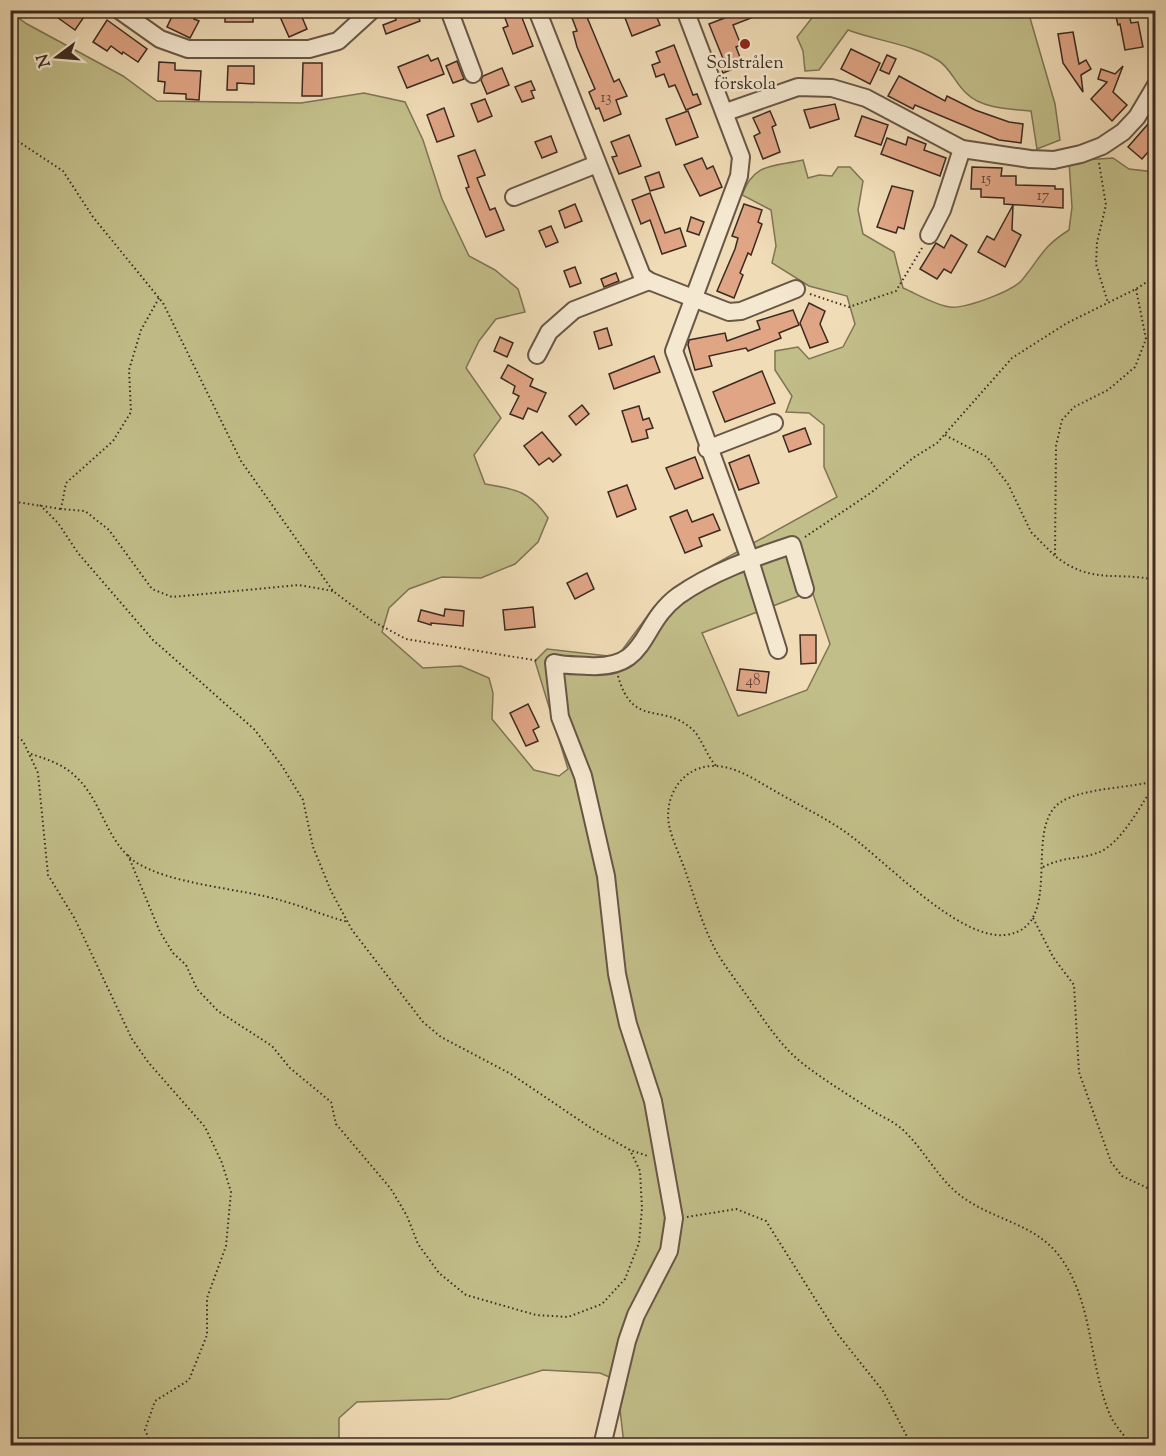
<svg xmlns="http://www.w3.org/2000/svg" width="1166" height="1456" font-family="'Sorts Mill Goudy',serif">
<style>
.green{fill:#c2be89;stroke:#7e7455;stroke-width:1.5;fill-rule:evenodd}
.building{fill:#e0a585;stroke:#3b2a21;stroke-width:1.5}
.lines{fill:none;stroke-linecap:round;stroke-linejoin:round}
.minor-casing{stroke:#685646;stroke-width:20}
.path{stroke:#3b2a21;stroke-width:2;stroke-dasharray:1.5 3;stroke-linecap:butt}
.minor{stroke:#f5e8d0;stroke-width:16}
.poi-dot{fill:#8f2418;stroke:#f5e8d0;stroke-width:2}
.labels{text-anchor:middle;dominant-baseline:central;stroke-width:5;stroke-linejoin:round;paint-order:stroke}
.number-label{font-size:15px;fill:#64493a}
.poi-label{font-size:18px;fill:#3b2a21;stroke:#f5e8d0}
</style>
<rect width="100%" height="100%" fill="#f0dcb7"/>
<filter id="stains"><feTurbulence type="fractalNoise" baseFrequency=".00333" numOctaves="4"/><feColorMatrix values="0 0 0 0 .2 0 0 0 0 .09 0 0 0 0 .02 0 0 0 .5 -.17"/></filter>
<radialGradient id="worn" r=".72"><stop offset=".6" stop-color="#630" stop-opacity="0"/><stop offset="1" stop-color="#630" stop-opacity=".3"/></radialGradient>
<g class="green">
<path d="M818,10L1028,11L1055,104L1060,140L1037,149L1031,111C1010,109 982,109 966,93C956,84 950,68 939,61C912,44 877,41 848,30L819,70L805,71L803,51L797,37Z"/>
<path d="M10,12L27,24L123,76L157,101L301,103L364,93L405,102L423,140L442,199L469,256L495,270L518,289L525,312L496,319L479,341L466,368L501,418L474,455L485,484C515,489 530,491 548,518L538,542L515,564L481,578L442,577L409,589L389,608L382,632L423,668L461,666L489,678L493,693L492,719L534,770L559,776L568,769L535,661L547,649L617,657L654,607L690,578L837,497L824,467V425L809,413L786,412L792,396L775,370V351L798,347L809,359L843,347L855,324L847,296L809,286L772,263L776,246L771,210L742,195C754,162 773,167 803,160L808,178L819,175L832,176L838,167H850L863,181L858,210L863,234L894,252L903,288C917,294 935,305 950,307C965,309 1013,291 1022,280C1041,257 1042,247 1069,230L1072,207L1069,161L1113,158L1129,169L1155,172V1445H624L620,1409L626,1384L600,1373L543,1370L449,1399L357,1402L339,1418V1445H11ZM812,591L830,644L807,690L738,716L702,633Z"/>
</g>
<g class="building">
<path d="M47,10H81L86,14L75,30Z"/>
<path d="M175,10H198L194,19L199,21L190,38L167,27Z"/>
<rect x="225" y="10" width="28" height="12"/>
<path d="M277,10H299L307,29L289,37Z"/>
<path d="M393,10H416L420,21L386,34L383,25L396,20Z"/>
<path d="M502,10H519L533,46L513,54L503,28L508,26Z"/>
<path d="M569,10H584L614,82L619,79L627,96L616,100L621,114L604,121L599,108L596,109L589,92L595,89L577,47L573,32L577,31Z"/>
<path d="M622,10H654L660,25L632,36Z"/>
<path d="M733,10L769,11L733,25L741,45L736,47L743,65L723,73L719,63L724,61L709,24L735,14Z"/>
<path d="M1128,10L1131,23L1138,22L1143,47L1125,50L1120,24L1118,25L1115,13Z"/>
<path d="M107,20L147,49L138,62L123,52L122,54L111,46L107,51L93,42Z"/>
<path d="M1073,32L1079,64L1086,60L1091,69L1081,75L1083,92L1063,63L1058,34Z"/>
<path d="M674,45L693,95L697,94L701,104L686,110L675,85L669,87L664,74L656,77L652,65L660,62L656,52Z"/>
<path d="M851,49L880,63L870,84L841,69Z"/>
<path d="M428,55L431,61L438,58L444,74L407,88L398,67Z"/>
<path d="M887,55L896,59L889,74L880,70Z"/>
<path d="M457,61L464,79L453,83L446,66Z"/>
<path d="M159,62L175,63V70L201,71L199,100L186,99V94L164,93L165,82L158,81Z"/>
<path d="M303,63H322V96H302Z"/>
<path d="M228,66H254V84L237,83V90H227Z"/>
<path d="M1123,66L1113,92L1127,105L1112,121L1091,99L1107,82L1098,79L1101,69L1115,74Z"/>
<path d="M502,68L509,85L487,94L481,80L483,76Z"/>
<path d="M899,76L945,101L947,96L975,110L1009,122L1023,124L1021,143L999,140L915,105L913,109L888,96Z"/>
<path d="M531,81L535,90L531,91L534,98L522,102L515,87Z"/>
<path d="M485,99L492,116L478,122L471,104Z"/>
<path d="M835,104L839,119L810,128L804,110Z"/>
<path d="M444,108L454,136L437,142L427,115Z"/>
<path d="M688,111L698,137L676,145L666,119Z"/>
<path d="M770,111L776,125L772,127L780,152L763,159L754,136L760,133L753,118Z"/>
<path d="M862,116L888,125L881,145L855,136Z"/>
<path d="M1155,116V158L1148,152L1142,159L1128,147Z"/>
<path d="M629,135L641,166L619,174L612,157L617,156L611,142Z"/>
<path d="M551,136L557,152L542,158L535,142Z"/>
<path d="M908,137L926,144L924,150L946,158L940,176L881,154L887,138L906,145Z"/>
<path d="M475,150L485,175L477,178L490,210L495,208L504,230L486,237L466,188L469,187L458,156Z"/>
<path d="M702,158L707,169L713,166L722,187L700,196L684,165Z"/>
<path d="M972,167L1002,168L1001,176H1016V185L1055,186V189H1063V208L1004,204V198L981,197V189H971Z"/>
<path d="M659,172L664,187L650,191L645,177Z"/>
<path d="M892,186L913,191L904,229L898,227L896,233L877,227Z"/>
<path d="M650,193L665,233L680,228L686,246L662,254L650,220L641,224L632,200Z"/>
<path d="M575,204L582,221L565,228L559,211Z"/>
<path d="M744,204L762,210L758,222L762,224L751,255L748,253L740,273L743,275L734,298L717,291L735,249L738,238L732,236Z"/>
<path d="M1013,205L1012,230L1021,235L1005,267L978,252L987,236L994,240Z"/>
<path d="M691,217L704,222L699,235L687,231Z"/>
<path d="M551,226L558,242L546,247L539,231Z"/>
<path d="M951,235L967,245L951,273L944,269L937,279L920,269L936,243L944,248Z"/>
<path d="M575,267L581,283L570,287L564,271Z"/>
<path d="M616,273L619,281L604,287L601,279Z"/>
<path d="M809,303L825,311L820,324L828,342L810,348L800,323Z"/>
<path d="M793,310L799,325L779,333L781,338L748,351L746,348L709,356L712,366L695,370L688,345L689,340L725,333L727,341L760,329L757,321Z"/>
<path d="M607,328L612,345L599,349L594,332Z"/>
<path d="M500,337L513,343L507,357L494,351Z"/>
<path d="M654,356L660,372L614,389L609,374Z"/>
<path d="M508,365L533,379L530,386L546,393L537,412L528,408L523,419L510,414L519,396L513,393L515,386L501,378Z"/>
<path d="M762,371L775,403L725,422L713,392Z"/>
<path d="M582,405L589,414L576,425L569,416Z"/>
<path d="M639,406L643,420L649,418L653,428L646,430L648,438L632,442L622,411Z"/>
<path d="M805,428L811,444L789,452L783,436Z"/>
<path d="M542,432L561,455L553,462L549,458L539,465L524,446Z"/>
<path d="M749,455L759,483L739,490L729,463Z"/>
<path d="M695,457L703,478L675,489L666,468Z"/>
<path d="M627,485L636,509L617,517L608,492Z"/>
<path d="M687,510L692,522L713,514L720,530L699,538L702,546L685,553L670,517Z"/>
<path d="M587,573L594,589L575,599L567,583Z"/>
<path d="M533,607L535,627L505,630L503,610Z"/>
<path d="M445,609L464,611L463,626L431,623V625L418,621L421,610L444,616Z"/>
<path d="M800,635H816V663L801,664Z"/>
<path d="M740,669L769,672L766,693L737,690Z"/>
<path d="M528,704L539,727L533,730L538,741L526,746L510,713Z"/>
</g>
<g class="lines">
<defs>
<g id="minor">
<path d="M119,10L160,39L188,49H309L338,41L372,10"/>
<path d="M449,10L473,74"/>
<path d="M537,10L642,276L649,281L729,312L741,311L796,289"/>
<path d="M685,10L741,157L739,176L674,351L747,551L778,650"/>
<path d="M726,112L798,87L832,88L866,98L962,149L1030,159L1054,160L1081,154L1102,146L1123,132L1137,117L1156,85"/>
<path d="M514,197L597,164"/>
<path d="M929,235L942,210L962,149"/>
<path d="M537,355L549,332L574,310L649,281"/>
<path d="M707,449L774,423"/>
<path d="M602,1446L627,1341L636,1315L669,1251L674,1218L653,1101L628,1024L617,974L606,876L583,776L560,717L554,663C566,666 578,665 590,666C649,669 639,625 678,596C712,572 753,558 792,545L805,589"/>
</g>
</defs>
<use href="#minor" class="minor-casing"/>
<g class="path">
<path d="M10,136L63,171L93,217L163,303L241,461L333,591L374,622L406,639L539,661"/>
<path d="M1099,163L1106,205L1097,242L1096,264L1108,303"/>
<path d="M1136,289L1146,339L1135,367L1108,390L1074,407L1062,420L1056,446L1055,556C1092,585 1115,571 1156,580"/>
<path d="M810,294L849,307L896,291L922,248"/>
<path d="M159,298L141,330L129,370L131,412L113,441L66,483L61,509L85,511L109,530L152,589L172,597L299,585L333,591"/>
<path d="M945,435L987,457L1008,484L1031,532L1055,556"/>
<path d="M10,501L61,509"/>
<path d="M40,505L58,523L78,553L153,640L255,730L282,766L303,800L313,847L331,891L352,930L423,1022L441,1037L511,1074L591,1128L630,1150L648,1156"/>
<path d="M805,537L872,492L913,458L937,443L1012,358L1067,323L1136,289L1156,276"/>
<path d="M618,676C633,729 662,702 692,729C702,738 705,754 717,767"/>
<path d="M10,732L23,741L38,773L48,875L75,919L132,1039L148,1062L205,1127L222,1163L231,1192L226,1246L207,1298V1335L189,1380L155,1401L145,1430L152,1446"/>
<path d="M31,754C46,759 63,764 75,776C102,800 105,839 134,861C169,885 241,888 283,901C305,907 325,916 348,922"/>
<path d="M128,855L160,932L173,953L186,965L197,989L218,1011L272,1046L290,1068L331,1102L336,1124L391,1189L407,1216L418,1244L439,1273L466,1295L536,1315L568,1317L602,1304L625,1279L639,1243L642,1208L640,1171L630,1150"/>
<path d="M1043,867C1065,856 1077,860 1097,853C1121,845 1142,803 1156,782"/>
<path d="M1033,918L1053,957L1074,985L1079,1072L1111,1162L1122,1176L1156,1192"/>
<path d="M687,1217L736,1209L766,1221L836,1332L883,1391L912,1446"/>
<path d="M1132,1446C1125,1436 1115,1426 1110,1415C1088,1363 1094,1299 1057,1253C1032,1223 991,1219 961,1196C937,1178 924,1149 902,1129C893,1121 880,1116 870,1109C847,1094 824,1080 802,1063C782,1047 769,1027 754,1006C742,988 727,970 716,951C702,925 694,895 684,867C679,854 672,839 669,825C664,797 681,768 711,766C734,765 754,779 773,790C797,804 822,816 844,831C883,858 958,940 1005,935C1067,928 1021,827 1061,802C1083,788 1129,788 1156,781"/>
</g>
<use href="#minor" class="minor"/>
</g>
<circle class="poi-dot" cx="745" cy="44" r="6"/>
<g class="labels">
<g class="number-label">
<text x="606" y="98">13</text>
<text x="986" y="179">15</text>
<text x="1043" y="196">17</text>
<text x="753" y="681">48</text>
</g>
<g class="poi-label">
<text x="745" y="64">Solstrålen<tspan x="745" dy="21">förskola</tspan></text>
</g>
</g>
<rect width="1166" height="1456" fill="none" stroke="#f0dcb7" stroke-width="36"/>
<rect x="12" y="12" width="1142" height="1432" fill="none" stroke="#3b2a21" stroke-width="3"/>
<rect x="18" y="18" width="1130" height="1420" fill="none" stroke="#3b2a21" stroke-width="1.5"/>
<g transform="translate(57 57) rotate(254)" stroke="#f5e8d0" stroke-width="4.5" paint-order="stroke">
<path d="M0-4.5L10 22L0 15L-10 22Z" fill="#3b2a21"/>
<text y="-9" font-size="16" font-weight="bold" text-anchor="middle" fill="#3b2a21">N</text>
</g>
<rect width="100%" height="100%" filter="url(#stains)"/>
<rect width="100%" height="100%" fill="url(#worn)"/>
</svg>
